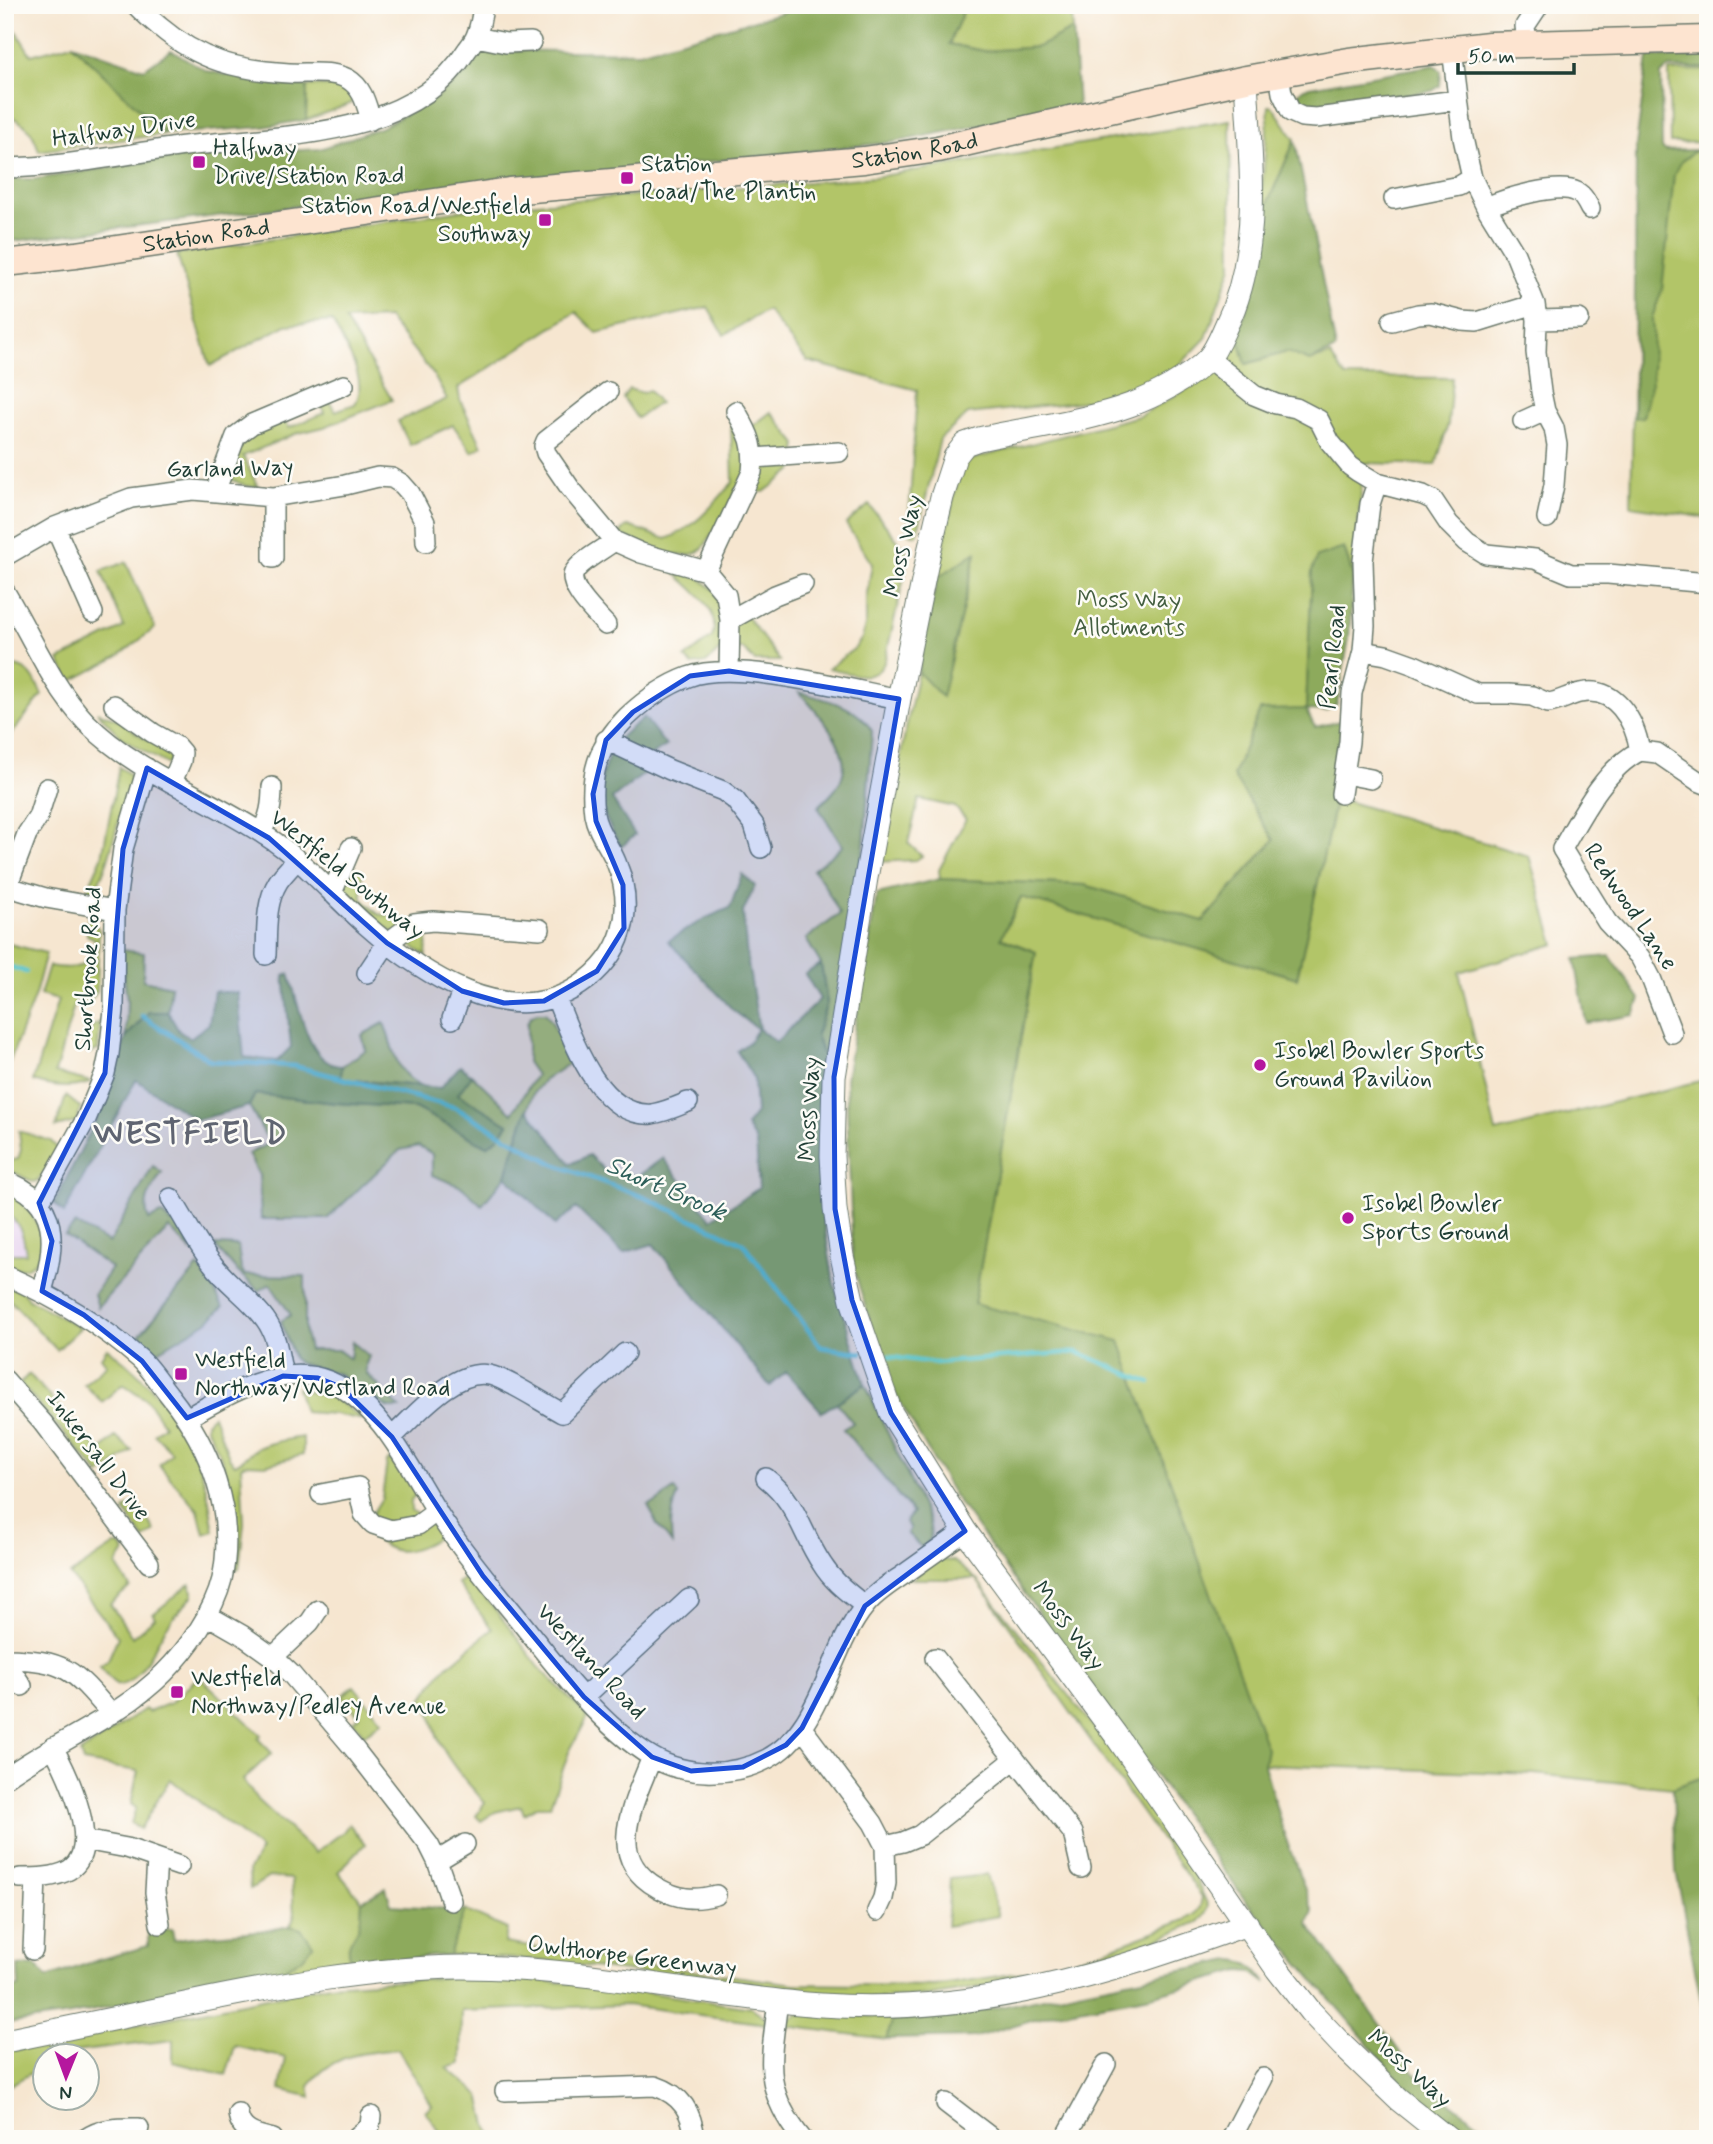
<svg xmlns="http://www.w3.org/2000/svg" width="1713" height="2144" font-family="Mynerve,sans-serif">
<rect width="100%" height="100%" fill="#fdfcf7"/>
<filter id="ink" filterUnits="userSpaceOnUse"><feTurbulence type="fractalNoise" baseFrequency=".0143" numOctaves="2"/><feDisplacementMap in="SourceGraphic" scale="14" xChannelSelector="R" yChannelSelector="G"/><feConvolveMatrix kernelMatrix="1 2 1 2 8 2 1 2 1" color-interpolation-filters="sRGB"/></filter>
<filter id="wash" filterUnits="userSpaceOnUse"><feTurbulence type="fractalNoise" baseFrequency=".00686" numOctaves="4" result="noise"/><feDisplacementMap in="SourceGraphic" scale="28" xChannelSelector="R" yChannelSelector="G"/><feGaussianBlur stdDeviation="1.57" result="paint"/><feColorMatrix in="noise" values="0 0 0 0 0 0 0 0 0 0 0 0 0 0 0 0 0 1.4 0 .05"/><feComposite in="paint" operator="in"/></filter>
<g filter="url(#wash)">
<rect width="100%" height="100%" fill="#f6e6d0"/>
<path fill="#e6d3f0" d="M5,1211L12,1217L24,1235L26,1254H5Z"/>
<path fill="#b2c568" stroke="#68814e" stroke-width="2" d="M966,5H1071L1073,29L1039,47L984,51L949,44Z
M5,13L31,55L72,44L165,134L39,151C32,128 26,124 5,113Z
M1708,70V142L1670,143L1669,71Z
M307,86C323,86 346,83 354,99L350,104L306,120Z
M1269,106H1272L1275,110L1295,140L1259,223Z
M1230,120L1232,266L1206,338L1173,372L1106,399L968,414L940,439L917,535L908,533L917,390L807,361L767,310L724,335L708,307L597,333L576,312L458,388L460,400L482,446L472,452L453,425L410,445L398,421L447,399L433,374L388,318L345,320L392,400L324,427L295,434L243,456L258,487L246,486L230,479V473L239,446L260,429L284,419L289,428L324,413L321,404L329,400L335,411L355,404C370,380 343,344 332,321L286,325L210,366L177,254L474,208L875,177Z
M1708,150V518L1631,506L1635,317L1658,151Z
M1238,336L1247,364L1287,352L1310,361L1330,355L1346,377L1452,378L1448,424L1436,465L1364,463L1353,576L1344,548L1312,571L1306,709L1275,840L1203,922L1085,885L940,879L939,870L966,819L955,807L919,799L908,843L922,856L916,860L878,862L918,672L942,696L976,554L937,578L961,462L1139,416L1199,382Z
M629,389L643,393L649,390L659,403L637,418L623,398Z
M771,412L797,444L793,470L764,492L736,489L724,516L703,548L696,553L689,555L668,554L619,534L628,526L666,539C694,529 714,504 733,482L731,424L741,435Z
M869,505L907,552L905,573L885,660C883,664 882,668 879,670C867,682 843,671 829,668L855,648L862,638L866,621V599L872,564L846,524Z
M126,562L155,628L119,656L70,682L59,660L124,627L101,571Z
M676,574L696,575L748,618L780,661H755L743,649H721L706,663L692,665L685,658L712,637C722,610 694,591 676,574Z
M14,666C31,668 36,682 42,695L5,742V667Z
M799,692C826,700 858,705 872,731L864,847L826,1066L816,1035L827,1003L821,964L806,939L840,914L822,881L813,870L843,846L818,807C827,799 838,789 842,777C852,748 817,712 799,692Z
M97,712L123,721L136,733L172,754L168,765L122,738Z
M119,767L128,773L132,784C114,819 114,861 92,894L85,895L102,857Z
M1336,798L1529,856L1555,944L1459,972L1496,1132L1708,1079V1777L1673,1788L1534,1774L1264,1764L974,1304L1036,952L1001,938L1021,897L1297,978Z
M352,870H362V899L378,914L399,917L428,932L426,956C411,945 349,904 345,890C342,882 348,876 352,870Z
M88,917L94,922L99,930L97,992L90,1001L76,999L55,1073L91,1082C73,1090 51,1087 33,1081L58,1000L40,995L49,966C74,970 92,970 95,939L87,935Z
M5,943L46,953L35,995L5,1074Z
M121,950L144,953L143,980L171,986L168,1012H149L126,1037L127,1000Z
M537,1013H545L552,1022L570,1063L543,1081L533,1094L516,1142L506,1176L482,1205L462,1187L432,1175V1154L419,1146L400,1150L327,1219H261L259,1175L248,1154L270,1143L249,1106L255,1094L336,1103L415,1108L487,1146L508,1124L457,1094L472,1075L512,1113L536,1075L527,1062V1024L530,1017Z
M100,1022L98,1050L90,1053L86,1051L84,1045L92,1027Z
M384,1023C394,1048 394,1074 422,1086L340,1079L342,1066L366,1050L362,1035Z
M66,1096L81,1108L76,1122L56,1127Z
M19,1131L51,1141L61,1152L37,1181L33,1182L5,1168L6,1162L18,1159L21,1150Z
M153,1166L162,1172C152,1189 141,1202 149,1220L161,1214L172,1223L176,1220L184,1232L192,1252L169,1228L98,1307L94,1294L111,1268L65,1235L75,1224L109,1243Z
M8,1192C19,1200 28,1208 35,1220C50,1248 40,1275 5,1267V1254H26C24,1235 20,1223 5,1211V1197Z
M214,1245L238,1246L241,1269L245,1275L305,1276V1333L309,1350H338L350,1359L352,1342L369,1356L366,1364V1373L400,1408H388L339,1374L298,1363L294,1359L281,1321L291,1315L270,1284L259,1291L236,1270Z
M198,1267L208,1278L223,1307L207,1322L155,1353L137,1338Z
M5,1285L22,1291L29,1299L80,1328L57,1350L5,1295Z
M107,1348C153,1381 193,1432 206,1488C210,1502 211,1516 214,1531L204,1534L198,1510L159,1465L172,1452L154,1434L164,1425L147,1400L123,1384L102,1402L84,1384L107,1365L101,1357Z
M29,1374L100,1451L116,1436L132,1451L100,1475L20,1383Z
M865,1384L928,1519C932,1531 932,1540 922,1548L907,1533L910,1528L905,1522L913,1513L843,1429L853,1423L837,1403Z
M297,1388L335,1399L364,1420L334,1414L304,1412Z
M213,1415L230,1459L235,1464C244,1460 250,1452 258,1448C272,1441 289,1439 303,1437V1455L265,1465L246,1464L241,1466L244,1523L239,1568L232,1569C234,1514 236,1476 206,1428V1422Z
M390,1459L417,1493L411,1500V1510L437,1529L439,1537C407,1556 389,1558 364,1527L382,1498L387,1462Z
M674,1489L678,1495C671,1512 670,1526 672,1544L657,1524L648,1505L655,1503Z
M136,1502L155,1531L144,1539L124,1510Z
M115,1545H120L125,1552L116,1565L130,1587L110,1604L132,1637L155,1618L153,1614L190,1584L193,1595C185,1604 176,1614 168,1625C156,1640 142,1682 120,1685C112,1685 105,1672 100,1666L108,1660L118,1637L70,1575Z
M944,1560L954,1561L976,1579L1103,1739L1151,1806L1194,1874L1208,1906L1206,1913L1198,1922L1142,1946L1070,1971L930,1996L859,1999L534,1960L449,1955L465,1910L507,1929L505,1943L610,1960L795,1984L934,1986L1051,1968L1127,1942L1185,1920L1195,1914L1200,1907L1202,1897L976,1579H912L934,1561Z
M467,1577L498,1613L539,1667L588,1717L569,1752L550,1806H538L524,1814L521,1806L495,1812L481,1821L476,1816L485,1803C470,1785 452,1767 441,1745C433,1729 433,1712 422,1699L442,1671L492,1629L457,1583Z
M199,1676L261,1735L258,1739L272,1753L243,1780L256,1798L315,1853L343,1832L349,1824L365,1844L338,1872L362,1901C361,1910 362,1923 358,1930C348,1946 347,1943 351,1963L273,1976L303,1958L301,1929L290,1926L294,1917L292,1879L269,1877L250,1889L249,1870L261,1850L170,1779L140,1829L131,1823L136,1808L131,1804L138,1771L83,1762L80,1753L145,1709L148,1712L171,1703Z
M354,1686L382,1721L364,1735L353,1721L359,1716L342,1696Z
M11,1790L12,1817L7,1818L8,1831H5V1793Z
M987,1874L998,1916L947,1926L950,1879L979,1876Z
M485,1975L624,1989L752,2008L765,2017L767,2024L626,2005L462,2011L461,2064L447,2068L480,2095L487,2125L496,2139H461L455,2136L445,2139L425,2111L432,2105L398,2049C361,2054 335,2052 309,2085L311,2097L280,2089L286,2058L235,2046L226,2075L173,2062V2040L74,2052L64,2056H46L45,2065L5,2088V2052L329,1985Z
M799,2014L894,2017L886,2039L786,2026L790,2019Z"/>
<path fill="#8daa5c" stroke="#567448" stroke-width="2" d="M809,5H966L949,44L984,51L1038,47L1073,29L1078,106L894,142L330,202L5,242V179H36L176,157L320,149L382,127L434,99L465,74L484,50L639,52Z
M72,44L144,69L171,50L207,71L280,85L307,86L306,120L263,127L165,134Z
M1708,56V68H1668L1661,74L1662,148L1666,151L1696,150L1682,161L1674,175L1662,290L1652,318L1653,332L1652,380L1643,417L1634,418L1636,145L1648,57Z
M1434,65L1441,71L1440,86L1432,91L1304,106C1298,103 1297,99 1299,92L1304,88Z
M1295,140L1336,349L1310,361L1287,352L1246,364L1238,336L1255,279L1259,223Z
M1344,548L1353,576L1349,638L1337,704L1325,711L1306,710L1315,727L1342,721L1336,798L1297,978L1021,897L1001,938L1036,952L974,1304L1120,1341L1267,1749L1264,1765L1283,1831L1313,1911L1308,1924L1419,2079L1499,2139H1472L1403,2084L1245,1900L953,1494L889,1383L853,1266L846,1079L877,894L940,879L1085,885L1203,921L1274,840L1233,776L1260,710L1306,709L1312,571L1317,557Z
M976,552L942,697L918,672L937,578Z
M644,717L666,746L637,764L649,770L612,799L635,835L621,847C614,834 605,821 602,807C596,785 606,756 619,739C626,731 636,724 644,717Z
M742,874L755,886L743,912L747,958L759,1029L776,1042L820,999L805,974L821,964L827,1003L816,1035L826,1066L821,1153L824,1223L834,1284L865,1384L822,1412L786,1372L770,1386L653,1244L623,1253L576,1208L555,1225L506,1176L527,1109L571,1164L589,1155L607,1173L638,1176L663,1158L711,1219L759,1188L756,1142L746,1126L756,1113L754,1079L737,1051L749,1042L758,1029L734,1011L668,941L704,919L730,908Z
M1610,956L1640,999L1634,1015L1586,1023L1575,959Z
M289,974C299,1002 306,1066 342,1066L341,1079L440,1088L460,1066L472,1075L458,1094L508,1124L498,1138L487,1146L415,1108L336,1103L255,1094L249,1106L197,1120L136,1080L64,1213L54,1203L106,1100L126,1037L149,1012H168L179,1031L190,1038L209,1024L214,991L238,993L244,1057L277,1061L291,1047L284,975Z
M1708,1775V2028L1704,2016L1676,1871L1673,1788Z
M386,1888L391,1905L465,1910L449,1955L351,1963C347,1943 348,1946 357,1930C362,1922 361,1910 362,1901Z
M290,1926L301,1929L313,1945L303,1958L273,1976L184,1992L71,2015L5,2024V1991L19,1987L18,1966L35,1965L47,1978L98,1960L148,1946V1929H172L174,1940C212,1932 252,1935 290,1926Z
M1231,1960C1248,1959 1257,1971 1266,1983L1251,1972L1240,1971L1151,1996L1051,2014L976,2037L886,2039L894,2017L985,2010Z"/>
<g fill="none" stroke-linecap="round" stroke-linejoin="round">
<path stroke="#57c4ce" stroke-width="4.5" d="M5,965L26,972
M142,1016L211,1061L294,1066L454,1107L554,1164L646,1198L743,1243L821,1347L862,1353
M878,1355L934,1363L1077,1352L1150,1383"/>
</g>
</g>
<g filter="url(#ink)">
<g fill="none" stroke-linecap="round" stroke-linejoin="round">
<g stroke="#6a786b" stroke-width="22">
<path id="minor" d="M136,5C143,13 152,20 160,27C200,61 238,70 289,73C308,74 331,70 348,79C363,88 366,104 371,120
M476,37L506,43L531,42
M1527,44L1525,26L1539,5
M1452,49L1463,138L1472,178L1486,207L1515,254L1535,304L1537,320L1536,352L1541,392L1545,411L1554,428L1557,445L1554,485L1547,518
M1279,74L1282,93L1291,112L1302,117L1316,118L1457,100
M5,168C65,167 126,154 185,146C278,135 412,140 467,50C470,46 474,41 476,36C480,27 482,15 483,5
M1394,199L1459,186L1472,178
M1486,207C1505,199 1557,182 1577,192C1583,195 1587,203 1590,209
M1537,320L1579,319
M1392,321L1418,314L1431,313L1462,321L1477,322L1535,304
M1208,358L1254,395L1276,404L1296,408L1319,420L1330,442L1350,466L1357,471L1377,483L1423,495L1433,500L1449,524L1467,542L1486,554L1535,559L1571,574H1608L1708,583
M608,392L546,441L544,446L546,453L570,488L614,541L641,553L706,571L726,595L730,620L729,671
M1523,421L1545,411
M754,458L839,452
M215,492L236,436L252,424L344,385
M273,497V558
M55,527L93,613
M5,556L55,527L131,498L193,490L273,497L345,485L378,477L392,478L402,484L410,493L425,522L426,542
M706,571L752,472C755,444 749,434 736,411
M5,592C31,635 51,685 86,722C136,773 208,797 266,836C304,860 333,896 366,925C420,973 509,1033 580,985C623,956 636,910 616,862C609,845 597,832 594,814C589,773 598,746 627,717C645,700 664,686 688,677C735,659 847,689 899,699
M730,620L775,595L803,584
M606,625C596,614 565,585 575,571C581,561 604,549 614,541
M1363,651L1386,655L1414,665L1478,694H1509L1532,696L1548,703C1559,702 1569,695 1580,693C1615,685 1635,721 1640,751
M114,705L153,733L176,746L182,753L181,761L172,782
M606,740L670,770L723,791L735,800L754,825L761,848
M1640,751C1605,768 1581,816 1562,849L1607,922L1640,957L1651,978L1672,1033
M1640,751L1657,753L1698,781L1708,785
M1345,774L1371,779
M1341,794L1349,742L1352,693L1363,651L1365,626L1363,561L1370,504L1377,483
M261,832C270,818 272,804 272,787
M5,886L46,898L115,910
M7,887L27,834L38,817L47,788
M332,893L351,848
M266,955C267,931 265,903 278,882C283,874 291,867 297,859
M367,973L387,943L414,923L433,921L540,929
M556,998C572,1037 598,1118 652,1114C665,1112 676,1107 688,1102
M452,1019L462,991
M5,1181C61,1199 56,1246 42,1291
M171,1198C185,1219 196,1243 212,1263C227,1284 250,1298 265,1319C277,1335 279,1356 283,1376
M39,1203L86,1119L105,1073L109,1054L114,1010L115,910L123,849L147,768
M5,1275C55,1297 99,1323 140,1359C151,1369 160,1384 170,1396C210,1446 236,1513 222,1579C214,1612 188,1649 164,1673C119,1718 56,1741 5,1778
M5,1380L43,1423L149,1563
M187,1418C227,1394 283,1362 329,1381C384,1404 415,1481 447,1527C469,1560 495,1590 520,1621C556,1667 602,1727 652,1757C686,1777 732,1777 767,1759C822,1730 828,1651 865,1606C875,1593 890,1584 903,1575C923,1561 944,1546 965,1531
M392,1437C415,1416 455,1368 489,1375C508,1379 543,1403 562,1413L625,1353
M766,1478C798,1503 801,1533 822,1564C833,1582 849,1593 865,1606
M321,1494L358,1487L364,1514L373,1524L391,1530L418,1525L437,1511
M207,1615L242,1635L273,1657L291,1674L356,1751L429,1845L437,1861L451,1901
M273,1657L310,1622L318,1610
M935,1658L1073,1833L1081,1868
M5,1659C66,1660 73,1669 111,1714
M5,1661L22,1686
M584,1697L689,1599
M802,1728L873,1823L885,1846L886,1883L883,1898L877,1911
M652,1757C635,1801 602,1857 658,1888C678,1899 694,1901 716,1895
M84,1840L127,1848L179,1866
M885,1846L903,1842L920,1835L1015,1759
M157,1859L155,1892L160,1924
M437,1861L465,1844
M20,1878C35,1878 55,1878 69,1870C104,1848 67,1773 53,1747
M33,1950L36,1878
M778,2001C771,2060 761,2088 802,2139
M505,2091L655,2086C682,2095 692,2112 695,2139
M946,2103L993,2139
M238,2113C240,2132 256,2135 273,2139
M85,2139C102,2127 119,2128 139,2128
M354,2139L370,2126L371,2116
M1065,2139L1106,2064
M1231,2139L1263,2078"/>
</g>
<g stroke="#6a786b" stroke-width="25">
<path id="tertiary" d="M1246,79C1250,161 1263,250 1226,326C1221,337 1216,350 1208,359C1191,377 1153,397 1130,405C1084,422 1028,428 979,439L965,444L955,457L942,497L929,552L899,699L866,878L834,1077L832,1156L835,1209L842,1256L852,1300L891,1413L965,1531L1115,1734L1277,1969L1310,2011L1343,2046L1398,2099L1448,2139
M5,2041C65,2029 125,2016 185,2004C277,1985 368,1968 462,1967C583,1967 701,1996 821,2005C974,2016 1106,1975 1247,1924"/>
</g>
<g stroke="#6a786b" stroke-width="29">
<g id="secondary">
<path id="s1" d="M5,263L76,255L509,191L864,160L938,149L1246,79L1349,61L1489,45L1708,39"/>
</g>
</g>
<use href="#minor" stroke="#fff" stroke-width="19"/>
<use href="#tertiary" stroke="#fff" stroke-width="23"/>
<use href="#secondary" stroke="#fde4d0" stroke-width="26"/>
</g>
</g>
<path fill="#1d4ed8" fill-opacity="0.2" stroke="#1d4ed8" stroke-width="5" stroke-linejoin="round" d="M729,671L899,699L834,1077L835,1209L852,1300L891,1413L965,1531L865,1606L802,1728L786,1745L743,1767L691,1771L652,1757L584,1697L483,1576L392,1437L341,1387L318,1378L283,1376L187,1418L142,1361L84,1315L42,1291L52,1241L39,1203L105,1073L123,849L147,768L269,838L387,943L462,991L504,1003L544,1001L597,971L624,928L623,885L596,821L593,794L606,740L633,712L690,676Z"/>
<g fill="#b5179e" stroke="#fdfcf7" stroke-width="2.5">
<rect x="192" y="155" width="14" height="14" rx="3.5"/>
<rect x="620" y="171" width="14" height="14" rx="3.5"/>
<rect x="538" y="213" width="14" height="14" rx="3.5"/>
<circle cx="1260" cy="1065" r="7"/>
<circle cx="1348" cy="1218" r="7"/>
<rect x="174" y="1367" width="14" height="14" rx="3.5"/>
<rect x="170" y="1685" width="14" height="14" rx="3.5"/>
</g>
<g text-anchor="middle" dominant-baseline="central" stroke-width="5" stroke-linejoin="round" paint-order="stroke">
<g font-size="24" fill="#1f3d34" stroke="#fdfcf7">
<text transform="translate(124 130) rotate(-8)">Halfway Drive</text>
<text stroke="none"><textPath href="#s1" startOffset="917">Station Road</textPath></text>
<text stroke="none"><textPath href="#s1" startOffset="203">Station Road</textPath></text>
<text transform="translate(230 469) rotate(-1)">Garland Way</text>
<text transform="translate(904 546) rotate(-77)">Moss Way</text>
<text transform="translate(1333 657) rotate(-84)">Pearl Road</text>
<text transform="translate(347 875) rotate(39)">Westfield Southway</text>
<text transform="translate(1630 907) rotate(56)">Redwood Lane</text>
<text transform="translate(89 969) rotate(-86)">Shortbrook Road</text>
<text transform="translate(810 1109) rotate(-87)">Moss Way</text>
<text transform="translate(98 1456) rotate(53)">Inkersall Drive</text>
<text transform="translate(1068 1626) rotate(53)">Moss Way</text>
<text transform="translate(591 1662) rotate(47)">Westland Road</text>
<text transform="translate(632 1957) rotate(7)">Owlthorpe Greenway</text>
<text transform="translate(1409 2069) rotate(42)">Moss Way</text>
</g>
<g font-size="24" fill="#1f3d34" stroke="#fdfcf7" text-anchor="start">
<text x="213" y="148">Halfway<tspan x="213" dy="28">Drive/Station Road</tspan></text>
<text x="641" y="164">Station<tspan x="641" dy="28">Road/The Plantin</tspan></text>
<text x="531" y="206" text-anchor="end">Station Road/Westfield<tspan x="531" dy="28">Southway</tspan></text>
<text x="1274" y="1051">Isobel Bowler Sports<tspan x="1274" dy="28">Ground Pavilion</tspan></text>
<text x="1362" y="1204">Isobel Bowler<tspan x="1362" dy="28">Sports Ground</tspan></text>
<text x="195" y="1360">Westfield<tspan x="195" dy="28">Northway/Westland Road</tspan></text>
<text x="191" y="1678">Westfield<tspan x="191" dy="28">Northway/Pedley Avenue</tspan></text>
</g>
<g font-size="24" fill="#445f41" stroke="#fdfcf7">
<text x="1129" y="600">Moss Way<tspan x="1129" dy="28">Allotments</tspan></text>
</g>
<g font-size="26" font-style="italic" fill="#2d5f5a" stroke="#fdfcf7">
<text transform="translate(666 1189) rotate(23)">Short Brook</text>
</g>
<g font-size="32" font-weight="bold" letter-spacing="2" fill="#5f6471" stroke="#fdfcf7">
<text x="191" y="1134">WESTFIELD</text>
</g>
</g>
<rect width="1713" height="2144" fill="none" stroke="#fdfcf7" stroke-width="28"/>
<g transform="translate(66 2077) rotate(181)"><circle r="33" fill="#fdfcf7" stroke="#a4b0a9" stroke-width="2"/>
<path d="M0-5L12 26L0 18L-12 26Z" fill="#b5179e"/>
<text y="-10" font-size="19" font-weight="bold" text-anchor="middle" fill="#1f3d34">N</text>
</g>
<path d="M1458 63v10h116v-10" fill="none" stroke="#1f3d34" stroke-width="3.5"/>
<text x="1468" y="63" font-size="21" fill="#1f3d34" stroke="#fdfcf7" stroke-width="5" paint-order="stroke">50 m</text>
</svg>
